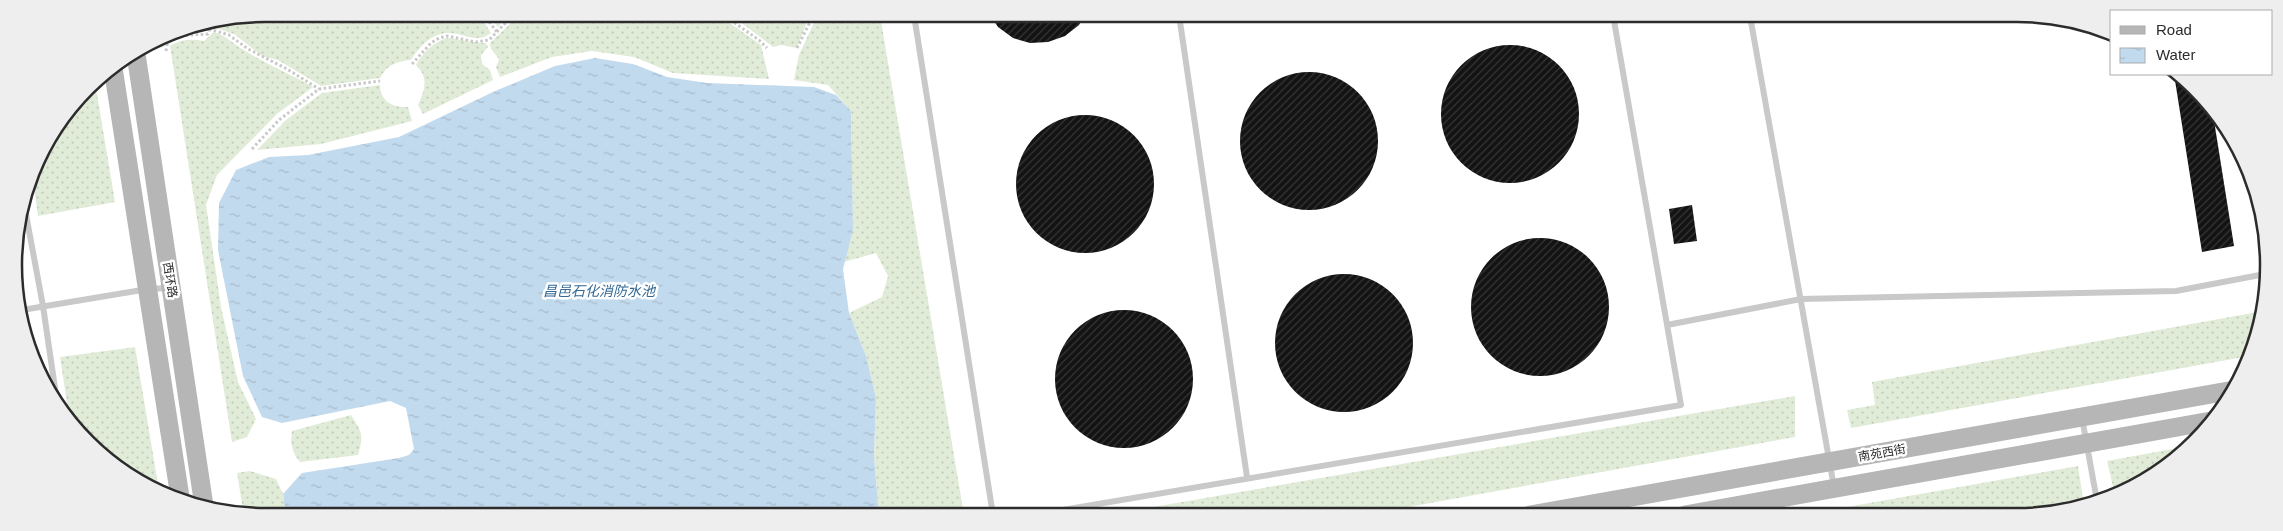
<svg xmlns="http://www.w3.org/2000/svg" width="2283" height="531" font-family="Helvetica,'Noto Sans SC',sans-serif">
<defs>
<pattern id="garden-dots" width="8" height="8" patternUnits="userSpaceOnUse" patternTransform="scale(1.25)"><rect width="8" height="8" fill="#e1ecd8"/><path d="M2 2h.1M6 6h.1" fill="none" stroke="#c1cbba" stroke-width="1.8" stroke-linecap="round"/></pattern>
<pattern id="water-ripples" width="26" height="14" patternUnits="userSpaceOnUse" patternTransform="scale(1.25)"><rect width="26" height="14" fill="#c2daee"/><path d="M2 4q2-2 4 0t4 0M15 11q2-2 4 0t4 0" fill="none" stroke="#a7bbcc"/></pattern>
<pattern id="building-hatch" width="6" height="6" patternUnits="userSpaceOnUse" patternTransform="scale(1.25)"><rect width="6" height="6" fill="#131313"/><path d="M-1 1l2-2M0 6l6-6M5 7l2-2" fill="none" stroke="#363636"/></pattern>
</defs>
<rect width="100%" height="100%" fill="#fff"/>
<path fill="url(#garden-dots)" d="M266,14H479L491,33C468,52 446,7 411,60C397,61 387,65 380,78L321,86L278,60L262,56L234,34L215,28L214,24Z
M487,14H508L498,27Z
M520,14H717L761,45L769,79L673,73L634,57L592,51L552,57L500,77L496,67L499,59L491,49L490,43Z
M730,14H810L797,48L781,45L773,47Z
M818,14L880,15L964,515H879L874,456L876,398L866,356L849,313L882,297L888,276L876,253L844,262L853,230L851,111L828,85L794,80L799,55Z
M207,25C202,39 190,29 179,31C175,32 171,35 167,36L164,47L156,48L155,42L169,33Z
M214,32C226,35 233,44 244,50C266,64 290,74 313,87L277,114L217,175L206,205L221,307L238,382L256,419L247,437L232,442L170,46C182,39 191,39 204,41Z
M447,38C461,39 472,43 486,43L488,47L481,55L482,64L490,70L493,80L423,114L418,105C425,89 429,78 416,65C423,53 433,42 447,38Z
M95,82L115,202L38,216L33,180L40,154Z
M380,85C380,101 393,108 408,107L412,121L321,144L257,150L286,120L322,93Z
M2263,311L2249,356L1851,428L1847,410L1875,405L1872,382Z
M135,347L159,490L139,483L70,423L60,357Z
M1795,396V437L1364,515H1107Z
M351,415C362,432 364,435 358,455L300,462C292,452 290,444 292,431Z
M2194,445L2129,491L2115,495L2107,461Z
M2078,466L2084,505L2033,515H1802Z
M250,471L276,479L283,494L286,515H244L237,473Z"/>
<path fill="url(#water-ripples)" d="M595,58L633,64L667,77L707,83L814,87L836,95L851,111L853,230L843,269L849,313L866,356L876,398L874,456L879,515H286L283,494L302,473L399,458L409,455L414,449L406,408L390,401L282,423L262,417L243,376L218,250L219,203L236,170L269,157L308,155L399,137L493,92L555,66Z"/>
<path fill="url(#building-hatch)" d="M990,15H1085L1079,25L1065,36L1048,42L1030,43L1013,38L998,27Z
M1441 114a69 69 0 1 1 138 0a69 69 0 1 1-138 0Z
M1240 141a69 69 0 1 1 138 0a69 69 0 1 1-138 0Z
M2174,74L2212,108L2234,246L2202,252Z
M1016 184a69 69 0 1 1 138 0a69 69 0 1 1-138 0Z
M1692,205L1697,241L1674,244L1669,209Z
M1471 307a69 69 0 1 1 138 0a69 69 0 1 1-138 0Z
M1275 343a69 69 0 1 1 138 0a69 69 0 1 1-138 0Z
M1055 379a69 69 0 1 1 138 0a69 69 0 1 1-138 0Z"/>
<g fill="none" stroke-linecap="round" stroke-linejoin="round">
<path stroke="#c9c9c9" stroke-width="3" stroke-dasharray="2.5 2.5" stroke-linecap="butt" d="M483,14L497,32
M722,14L759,40L767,48
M209,29L229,35L248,49L287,69L319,89
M797,48L814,14
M166,51L168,40L175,36L208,34L210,25
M412,64L431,43L439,38L447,36L476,42L489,40L514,14
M252,149L279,120L319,89L380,81"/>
<path stroke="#c9c9c9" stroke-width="6" d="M914,15L993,515
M1179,15L1247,477
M1750,16L1834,487
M25,209L43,306L57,402
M22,310L148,289L169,288
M1667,325L1801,299L2176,291L2265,274
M2082,418L2097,501
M1033,515L1681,405L1613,15"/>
<path stroke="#b6b6b6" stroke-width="19" d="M136,54L204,506
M113,68L180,497
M1530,515L2234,390
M1685,515L2211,421"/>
</g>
<g text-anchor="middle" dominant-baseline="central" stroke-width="5" stroke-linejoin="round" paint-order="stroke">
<g font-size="12" fill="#2c2c2c" stroke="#fff">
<text transform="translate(170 280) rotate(81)">西环路</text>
<text transform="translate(1882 453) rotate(-10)">南苑西街</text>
</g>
<g font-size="14" font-style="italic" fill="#346995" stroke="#fff">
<text x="599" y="291">昌邑石化消防水池</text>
</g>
</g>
<path d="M0 0H2283V531H0ZM265 22H2017A243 243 0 0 1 2260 265V265A243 243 0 0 1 2017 508H265A243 243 0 0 1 22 265V265A243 243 0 0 1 265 22Z" fill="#eee" fill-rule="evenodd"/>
<path fill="none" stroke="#2c2c2c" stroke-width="2.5" d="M265 22H2017A243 243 0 0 1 2260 265V265A243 243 0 0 1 2017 508H265A243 243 0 0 1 22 265V265A243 243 0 0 1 265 22Z"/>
<rect x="2110" y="10" width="162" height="65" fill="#ffffff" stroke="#ababab"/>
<rect x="2120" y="26" width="25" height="8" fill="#b6b6b6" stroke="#ababab"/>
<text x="2156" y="35" font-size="15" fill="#2c2c2c">Road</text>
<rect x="2120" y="48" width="25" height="15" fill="url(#water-ripples)" stroke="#ababab"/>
<text x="2156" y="60" font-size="15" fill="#2c2c2c">Water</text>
</svg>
